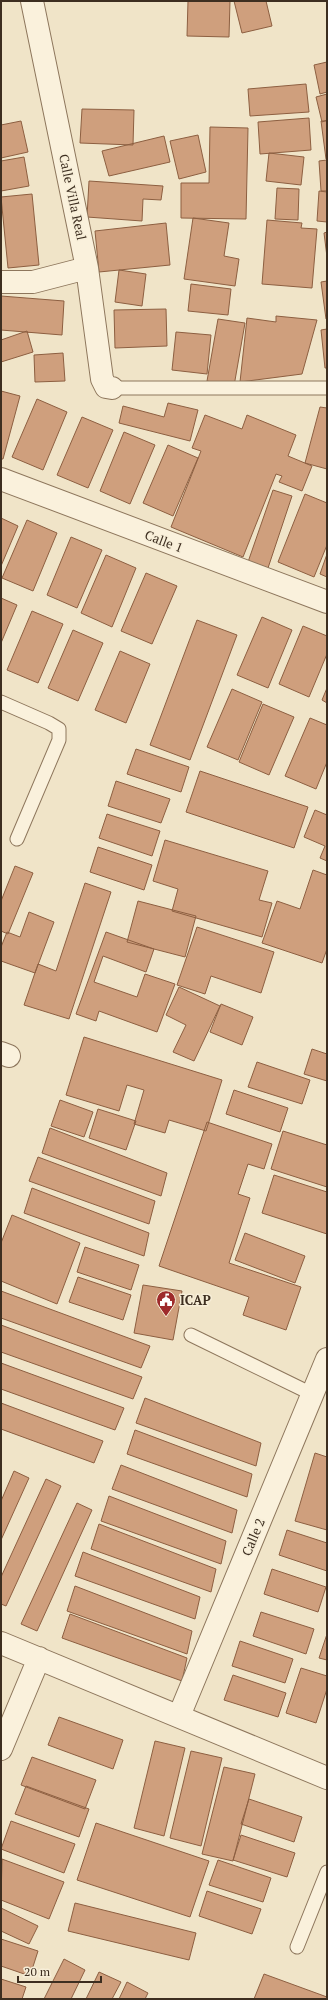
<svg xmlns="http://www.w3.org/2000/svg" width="328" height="2000" font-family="'PT Serif',serif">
<rect width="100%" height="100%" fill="#f0e4c8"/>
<path fill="#cf9f7d" stroke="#8d5f41" d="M188,1H230L229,37L187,36Z
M234,1H266L272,26L242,33Z
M327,62V92L320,94L314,65Z
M306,84L309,112L250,116L248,89Z
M327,94V120L322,122L316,97Z
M82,109L134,110L133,145L80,143Z
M309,118L311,150L260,154L258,122Z
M21,121L28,152L1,158V125Z
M321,121H327V159H326Z
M210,127L248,128L246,219L181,218V183H209Z
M198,135L206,172L179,179L170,141Z
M164,136L170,162L109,176L102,151Z
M269,153L304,157L301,185L266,181Z
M24,157L29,186L1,191V161Z
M327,160V191H321L319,161Z
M89,181L163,186L161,200L143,199L142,221L87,217Z
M277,188L299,189L298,220L275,219Z
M319,191L327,192V222L317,221Z
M32,194L39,265L8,268L1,197Z
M193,218L229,223L224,256L239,259L235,286L184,279Z
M267,220L302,223L301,228L317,229L312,288L262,284Z
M166,223L170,265L99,272L95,231Z
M327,232V257L324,233Z
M119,270L146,274L142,306L115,302Z
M327,281V319H326L321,282Z
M191,284L231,289L228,315L188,311Z
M1,296L64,301L62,335L1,330Z
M166,309L167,346L115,348L114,310Z
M276,316L317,320L302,374L240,382L247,318L276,322Z
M218,319L245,323L234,386L207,381Z
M327,329V368H325L321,330Z
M27,331L33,352L1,362V340Z
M176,332L211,335L207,374L172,370Z
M63,353L65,381L35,382L34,355Z
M1,391L20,396L3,459H1Z
M37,399L67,412L43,470L12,457Z
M168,403L198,410L190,441L119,423L123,406L164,417Z
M320,407L327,408V469L305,463Z
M205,415L242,429L247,415L296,435L288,456L312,466L302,491L279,482L282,476L276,474L243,557L171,527L201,451L192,448Z
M82,417L113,430L88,488L57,475Z
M124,432L155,445L130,504L100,491Z
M168,445L198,458L173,516L143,503Z
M273,490L292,496L268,568L248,562Z
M305,494L327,503V545L314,577L278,562Z
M1,518L18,526L1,566Z
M27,520L57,533L33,591L2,578Z
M71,537L102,550L77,608L47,595Z
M327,554V577L320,574Z
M106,555L136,568L112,627L81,613Z
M146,573L177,586L152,644L121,631Z
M1,598L17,605L1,643Z
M32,611L63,624L38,683L7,670Z
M262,617L292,630L268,688L237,675Z
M197,620L237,635L190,760L150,745Z
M303,626L327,636V654L309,697L279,684Z
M73,630L103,643L78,701L48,688Z
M120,651L150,664L126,723L95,710Z
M327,688V703L322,700Z
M232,689L262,702L238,760L207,747Z
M263,704L294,717L269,775L239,762Z
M310,718L327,725V762L316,789L285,776Z
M136,749L189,767L181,792L127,774Z
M200,771L308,807L294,848L186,812Z
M116,781L170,799L161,823L108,806Z
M315,810L327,815V861L320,858L325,846L304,837Z
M107,814L160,831L152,856L99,838Z
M165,840L268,871L259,900L272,903L262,937L172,911L178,889L153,881Z
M98,847L152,865L144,890L90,872Z
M15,866L33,873L8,934L1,931V901Z
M313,870L327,875V949L322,963L262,943L277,901L300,909Z
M85,883L111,892L69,1019L24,1005L38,964L56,971Z
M138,901L196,916L185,957L127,942Z
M29,912L54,922L35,973L1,961V947L7,932L20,937Z
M197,927L274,952L261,993L211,976L205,994L177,985Z
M106,932L154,949L146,972L103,956L94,982L137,997L145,974L175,984L157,1032L99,1011L96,1021L76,1014Z
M179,987L220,1006L194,1061L173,1052L186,1025L166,1015Z
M221,1004L253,1017L242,1045L210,1032Z
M84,1037L222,1080L206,1131L169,1120L165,1133L134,1124L144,1090L127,1085L119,1111L66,1095Z
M312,1049L327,1054V1081L304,1074Z
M257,1062L310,1080L302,1104L248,1087Z
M234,1090L288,1108L280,1132L226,1114Z
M60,1100L93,1112L84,1137L51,1126Z
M98,1109L136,1121L126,1150L89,1138Z
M207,1122L272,1144L264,1169L248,1164L238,1194L250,1198L229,1263L301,1287L286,1330L243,1315L249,1297L159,1266Z
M50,1128L167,1173L161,1196L42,1153Z
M283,1131L327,1145V1187L271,1169Z
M38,1157L155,1201L149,1224L29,1181Z
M274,1175L327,1192V1234L262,1213Z
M32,1188L149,1233L144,1256L24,1213Z
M12,1215L80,1243L57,1304L1,1281V1243Z
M245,1233L305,1256L295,1283L235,1260Z
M85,1247L139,1265L131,1290L77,1272Z
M78,1277L131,1295L123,1320L69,1302Z
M143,1285L182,1291L173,1340L134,1333Z
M1,1291L150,1346L141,1368L1,1318Z
M1,1325L142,1377L133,1399L1,1352Z
M1,1363L124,1408L115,1430L1,1389Z
M145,1398L261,1443L256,1466L136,1423Z
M1,1403L103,1441L94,1463L1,1429Z
M135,1430L252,1474L247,1497L127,1454Z
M315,1453L327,1457V1530L295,1521Z
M121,1465L237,1510L232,1533L112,1489Z
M14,1471L29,1478L1,1540V1501Z
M46,1479L61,1486L6,1606L1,1604V1577Z
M109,1496L226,1541L221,1564L101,1521Z
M77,1503L92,1510L37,1631L21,1624Z
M99,1524L216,1569L211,1592L91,1549Z
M287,1530L327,1543V1571L279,1555Z
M83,1552L200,1597L195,1619L75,1576Z
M272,1569L326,1587L318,1612L264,1594Z
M75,1586L192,1631L187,1654L67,1611Z
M261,1612L314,1629L306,1654L253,1636Z
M70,1614L187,1658L182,1681L62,1638Z
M327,1634V1660L319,1658Z
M240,1641L293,1659L285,1683L232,1666Z
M301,1668L327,1676V1689L316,1723L286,1713Z
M233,1675L286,1693L278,1717L224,1700Z
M59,1717L123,1740L113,1769L48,1745Z
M155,1741L185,1748L164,1836L134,1828Z
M191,1751L222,1758L201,1846L170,1838Z
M32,1757L96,1780L85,1809L21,1785Z
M224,1767L255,1774L233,1861L202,1854Z
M26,1786L89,1809L79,1837L15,1814Z
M249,1799L302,1817L294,1842L241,1824Z
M11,1821L75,1844L64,1873L1,1849Z
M96,1823L209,1861L190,1917L77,1880Z
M241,1835L295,1853L287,1877L233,1860Z
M2,1859L64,1882L49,1919L1,1900Z
M218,1860L271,1878L263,1902L209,1885Z
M207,1891L261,1909L252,1934L199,1916Z
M75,1903L196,1933L189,1960L68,1931Z
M1,1908L38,1926L29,1944L1,1931Z
M1,1939L38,1951L30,1976L1,1966Z
M64,1959L85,1970L71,1999H44Z
M99,1972L121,1982L112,1999H86Z
M264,1974L327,1997V1999H254Z
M1,1979L26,1987L22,1999H1Z
M127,1982L148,1993L145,1999H119Z"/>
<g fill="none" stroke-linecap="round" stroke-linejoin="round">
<g stroke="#8d765c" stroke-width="15">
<path id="service" d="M112,388H327
M1,702L49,723L59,729V740L17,839
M191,1335L312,1394
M297,1947L327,1872"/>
</g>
<g stroke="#8d765c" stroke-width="24">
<path id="minor" d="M32,1L87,268L102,379L106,387L112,388
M1,282H33L87,268
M1,479L327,602
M1,1053L9,1056
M1,1643L327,1778
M179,1716L327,1359
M1,1749L39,1658"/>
</g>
<use href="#service" stroke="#faf1dc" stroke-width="13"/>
<use href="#minor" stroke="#faf1dc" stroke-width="22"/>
</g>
<defs>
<g id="civic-pin" transform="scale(1)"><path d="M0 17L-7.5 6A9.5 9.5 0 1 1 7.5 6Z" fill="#9e2a2b" stroke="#f7eed8"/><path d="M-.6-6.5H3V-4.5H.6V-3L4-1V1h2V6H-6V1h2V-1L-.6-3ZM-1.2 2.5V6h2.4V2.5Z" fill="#fff"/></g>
</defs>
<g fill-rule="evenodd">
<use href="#civic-pin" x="166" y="1300"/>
</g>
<g text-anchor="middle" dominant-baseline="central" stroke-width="3" stroke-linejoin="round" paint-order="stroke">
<g font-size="13" fill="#3d2e20" stroke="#f7eed8">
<text transform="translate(73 197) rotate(78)">Calle Villa Real</text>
<text transform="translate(164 541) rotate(21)">Calle 1</text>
<text transform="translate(253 1537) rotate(-67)">Calle 2</text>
</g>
<g font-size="13" font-weight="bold" fill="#3d2e20" stroke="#f7eed8" text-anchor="start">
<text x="180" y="1300">ICAP</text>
</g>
</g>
<rect width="328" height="2000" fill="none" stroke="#3d2e20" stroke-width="4"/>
<path d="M18 1976v6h83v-6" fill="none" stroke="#3d2e20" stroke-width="2"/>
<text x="24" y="1976" font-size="12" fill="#3d2e20" stroke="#f7eed8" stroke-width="3" paint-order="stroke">20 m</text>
</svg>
